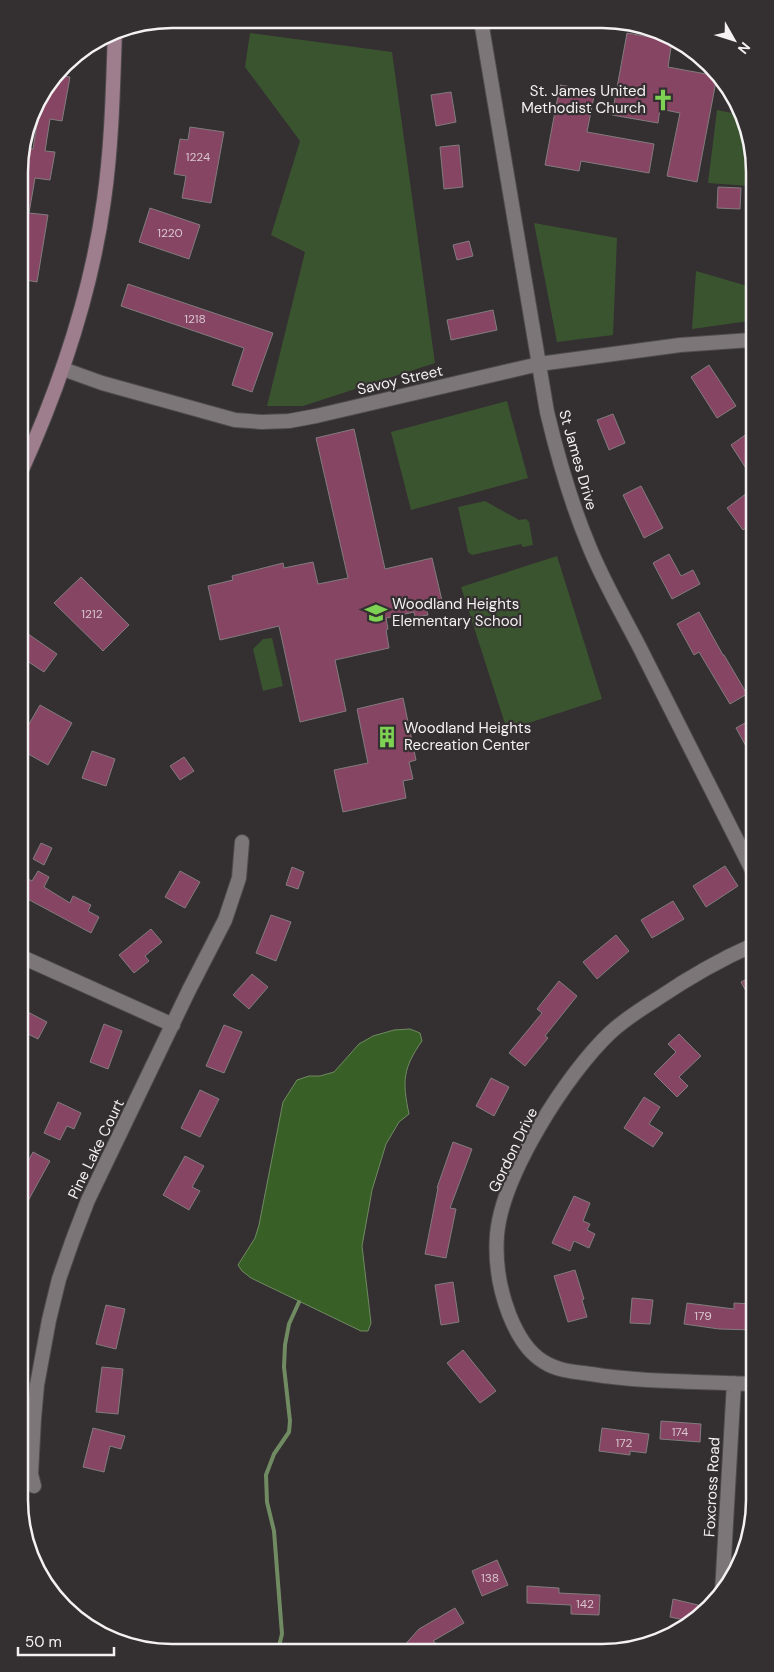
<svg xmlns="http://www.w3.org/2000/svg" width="774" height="1672" font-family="'DM Sans',sans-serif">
<rect width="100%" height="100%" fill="#342f31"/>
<path fill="#3b5430" d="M250,33L392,52L435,363L303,406H267L305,252L271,235L300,141L245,67Z
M717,110L742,115L750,132V186L708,183Z
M534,223L617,238L613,335L557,342Z
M696,271L751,287L749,321L692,329Z
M507,401L528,478L411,510L391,432Z
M485,501L519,520L526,519L529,522L533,545L523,547L521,544L472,555L468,552L458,507Z
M557,556L602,699L507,730L461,587Z
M272,638L283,686L263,691L253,649L263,639Z
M55,1597L109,1628L132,1645L71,1615Z"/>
<path fill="#385f25" stroke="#708b62" d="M410,1029L420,1033L422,1041C403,1068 402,1081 409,1114L399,1122L386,1144L372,1190L362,1246L371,1323L368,1331H361L251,1278L242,1271L238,1265L255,1238L259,1225L283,1102L297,1080L309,1076H320L334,1072L359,1044L373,1036L394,1030Z"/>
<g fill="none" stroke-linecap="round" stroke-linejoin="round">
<path stroke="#708b62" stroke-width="4" d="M278,1650L282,1634L274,1531L267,1502L266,1475L274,1454L289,1432L290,1421L284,1367L285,1345L289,1324L299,1302"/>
</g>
<path fill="#864563" stroke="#827c7e" d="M627,33L672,41L668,67L717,76L697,182L667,176L680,113L660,109L658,123L612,115Z
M57,75L70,77L62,121L50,119L45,151L55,152L50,180L35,178L29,213L48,215L37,282L20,279L19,161L23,147L33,149L38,117L31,116L35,104Z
M560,85L595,91L587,132L654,144L649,173L581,161L579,171L545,165Z
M451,92L456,122L436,126L431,95Z
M190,127L224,132L211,203L182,198L186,176L174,174L180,139L188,140Z
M459,145L463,187L444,189L440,147Z
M718,187L741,188L740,209L717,208Z
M150,208L200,225L189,259L139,242Z
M469,241L473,256L457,260L453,245Z
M128,284L273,333L252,392L232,385L244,348L121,306Z
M493,310L497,330L451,340L447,320Z
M709,365L736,406L717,418L691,377Z
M613,414L625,443L609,450L597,420Z
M354,429L385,569L432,558L443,605L426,608L428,615L415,617L414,612L386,618L388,629L386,630L389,648L335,660L346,711L300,722L279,626L220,640L208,586L233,580L232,576L283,563L284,568L313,562L318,584L348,578L316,438Z
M751,431V476L731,445Z
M641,486L663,528L644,538L623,495Z
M751,490V524L743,530L727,508Z
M669,554L681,576L693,570L700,584L672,599L653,563Z
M81,577L129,625L103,651L54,603Z
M699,612L723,655H724L747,694L730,704L699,652L694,655L677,624Z
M21,629L57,654L44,672L21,657Z
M403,698L416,760L409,762L413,779L403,781L406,798L343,812L334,770L368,763L357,709Z
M40,705L72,723L48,765L21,750V738Z
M752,719V757L736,728Z
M92,751L115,759L106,786L82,778Z
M184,757L194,771L180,780L170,766Z
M41,843L52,848L44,865L33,859Z
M725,866L738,886L706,907L693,886Z
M292,867L304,872L298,889L286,885Z
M38,871L49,877L44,887L70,903L73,896L91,905L88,911L99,917L91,933L22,896V890L28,879L32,881Z
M180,871L200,882L185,908L165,897Z
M673,901L684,919L652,938L641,920Z
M271,915L291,922L276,961L256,953Z
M151,929L162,942L145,956L149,961L134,973L119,955Z
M616,935L629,951L597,979L583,962Z
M252,974L268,987L249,1009L233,995Z
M753,976V1004L741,982Z
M559,981L577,996L545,1036L548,1038L525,1066L509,1053L542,1013L537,1009Z
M22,1009L47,1022L38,1039L22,1031Z
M104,1024L122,1031L108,1069L90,1062Z
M224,1025L242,1032L224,1073L206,1066Z
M679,1034L701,1056L679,1077L688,1086L677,1097L654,1074L676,1052L668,1044Z
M491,1078L509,1087L494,1116L476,1106Z
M200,1090L219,1099L200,1137L181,1128Z
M644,1097L660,1107L649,1124L663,1133L653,1147L624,1128Z
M58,1102L81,1113L74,1129L67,1126L60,1140L44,1133Z
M453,1142L472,1149L450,1208L456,1209L446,1258L425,1254L438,1188H437Z
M33,1152L50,1161L23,1210V1170Z
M185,1156L204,1166L192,1187L200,1191L189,1210L163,1195Z
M574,1196L590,1203L583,1221L590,1224L587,1230L595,1234L589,1248L574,1241L570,1251L552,1243Z
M575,1270L584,1299L582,1300L587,1317L568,1322L554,1276Z
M453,1282L459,1322L441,1325L435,1285Z
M632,1298L653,1300L650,1324L630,1323Z
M687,1303L734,1309V1303L754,1304V1330L719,1329L684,1324Z
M106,1305L125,1309L116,1349L96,1344Z
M463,1350L496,1391L480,1403L447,1363Z
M102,1367L123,1369L118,1414L96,1412Z
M661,1421L701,1424L700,1442L660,1439Z
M93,1428L125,1436L121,1449L110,1446L104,1472L83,1467Z
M602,1428L649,1434L646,1453L630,1451V1455L599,1451Z
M497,1560L508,1585L482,1596L472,1571Z
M527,1586L559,1588V1593L600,1595L599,1615L571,1614V1605L527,1603Z
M673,1599L698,1605L694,1622L670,1617Z
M455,1608L464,1623L433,1641L443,1649H401L419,1629Z"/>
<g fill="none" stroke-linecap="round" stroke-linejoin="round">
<g stroke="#4f4b4d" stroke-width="16">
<path id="minor" d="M481,21L547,412C558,458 571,503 589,546C605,586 628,623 647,662C682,732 717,802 753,872
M63,369L102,383L235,420L262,422L289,421L316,416L539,364L680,345L751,340
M753,945C719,960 688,978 657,999C641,1009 625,1019 611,1032C567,1073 502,1175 497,1235C495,1262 499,1288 509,1314C516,1332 527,1352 544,1362C558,1371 575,1372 591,1374C646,1383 700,1381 754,1384
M22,957L173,1025
M34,1486L31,1474L34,1418L37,1385L49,1320L59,1279L73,1239L88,1200L189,990L225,920L239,878L242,842
M722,1593L734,1383"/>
</g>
<g stroke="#4f4b4d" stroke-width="16">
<path id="secondary" d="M20,474C60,386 91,296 104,200C112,144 113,86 115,30"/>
</g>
<use href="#minor" stroke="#7c7678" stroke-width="14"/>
<use href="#secondary" stroke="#9e7e8c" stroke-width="14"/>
</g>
<defs>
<g id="church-bare" transform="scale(1.725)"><path d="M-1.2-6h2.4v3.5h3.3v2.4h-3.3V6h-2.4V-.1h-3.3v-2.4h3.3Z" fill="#7dd153" stroke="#342f31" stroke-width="2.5" paint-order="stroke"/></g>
<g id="school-bare" transform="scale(1.725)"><path d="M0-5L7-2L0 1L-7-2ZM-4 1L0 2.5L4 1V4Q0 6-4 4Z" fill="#7dd153" stroke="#342f31" stroke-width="2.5" paint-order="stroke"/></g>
<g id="building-bare" transform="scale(1.725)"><path d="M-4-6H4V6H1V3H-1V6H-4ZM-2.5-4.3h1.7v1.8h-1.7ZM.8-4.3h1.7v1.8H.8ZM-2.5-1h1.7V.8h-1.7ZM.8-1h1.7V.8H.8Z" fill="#7dd153" stroke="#342f31" stroke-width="2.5" paint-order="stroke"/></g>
</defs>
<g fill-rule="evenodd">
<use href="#church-bare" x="663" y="100"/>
<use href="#school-bare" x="376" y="613"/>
<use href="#building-bare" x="387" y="737"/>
</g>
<g text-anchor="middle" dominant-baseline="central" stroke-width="4.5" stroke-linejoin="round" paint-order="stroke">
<g font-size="12" fill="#d8c6ce">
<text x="198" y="157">1224</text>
<text x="170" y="233">1220</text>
<text x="195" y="319">1218</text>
<text x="92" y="614">1212</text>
<text x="703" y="1316">179</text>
<text x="680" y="1432">174</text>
<text x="624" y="1443">172</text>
<text x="490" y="1578">138</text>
<text x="585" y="1604">142</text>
</g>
<g font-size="15" fill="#f4f1f2" stroke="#342f31" text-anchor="start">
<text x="646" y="91" text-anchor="end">St. James United<tspan x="646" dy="17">Methodist Church</tspan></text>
<text x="392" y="604">Woodland Heights<tspan x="392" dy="17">Elementary School</tspan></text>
<text x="404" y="728">Woodland Heights<tspan x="404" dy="17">Recreation Center</tspan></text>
</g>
<g font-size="15" fill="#f4f1f2" stroke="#342f31">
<text transform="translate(400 380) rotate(-13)">Savoy Street</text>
<text transform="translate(578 460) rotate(74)">St James Drive</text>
<text transform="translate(96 1149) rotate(-64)">Pine Lake Court</text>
<text transform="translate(513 1150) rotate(-64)">Gordon Drive</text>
<text transform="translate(712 1487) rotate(-87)">Foxcross Road</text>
</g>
</g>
<path d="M0 0H774V1672H0ZM172 28H602A144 144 0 0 1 746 172V1500A144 144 0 0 1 602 1644H172A144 144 0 0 1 28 1500V172A144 144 0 0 1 172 28Z" fill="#342f31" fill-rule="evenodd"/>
<path fill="none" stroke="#f4f1f2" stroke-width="2.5" d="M172 28H602A144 144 0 0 1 746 172V1500A144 144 0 0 1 602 1644H172A144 144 0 0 1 28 1500V172A144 144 0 0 1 172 28Z"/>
<g transform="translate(734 40) rotate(129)" stroke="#342f31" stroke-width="4" paint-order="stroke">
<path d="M0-4L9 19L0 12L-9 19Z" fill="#f4f1f2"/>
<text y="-8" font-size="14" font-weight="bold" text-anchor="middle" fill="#f4f1f2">N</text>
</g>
<path d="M18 1647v8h96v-8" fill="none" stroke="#f4f1f2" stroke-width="2.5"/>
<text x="25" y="1647" font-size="15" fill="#f4f1f2" stroke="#342f31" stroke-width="4" paint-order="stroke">50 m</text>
</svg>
